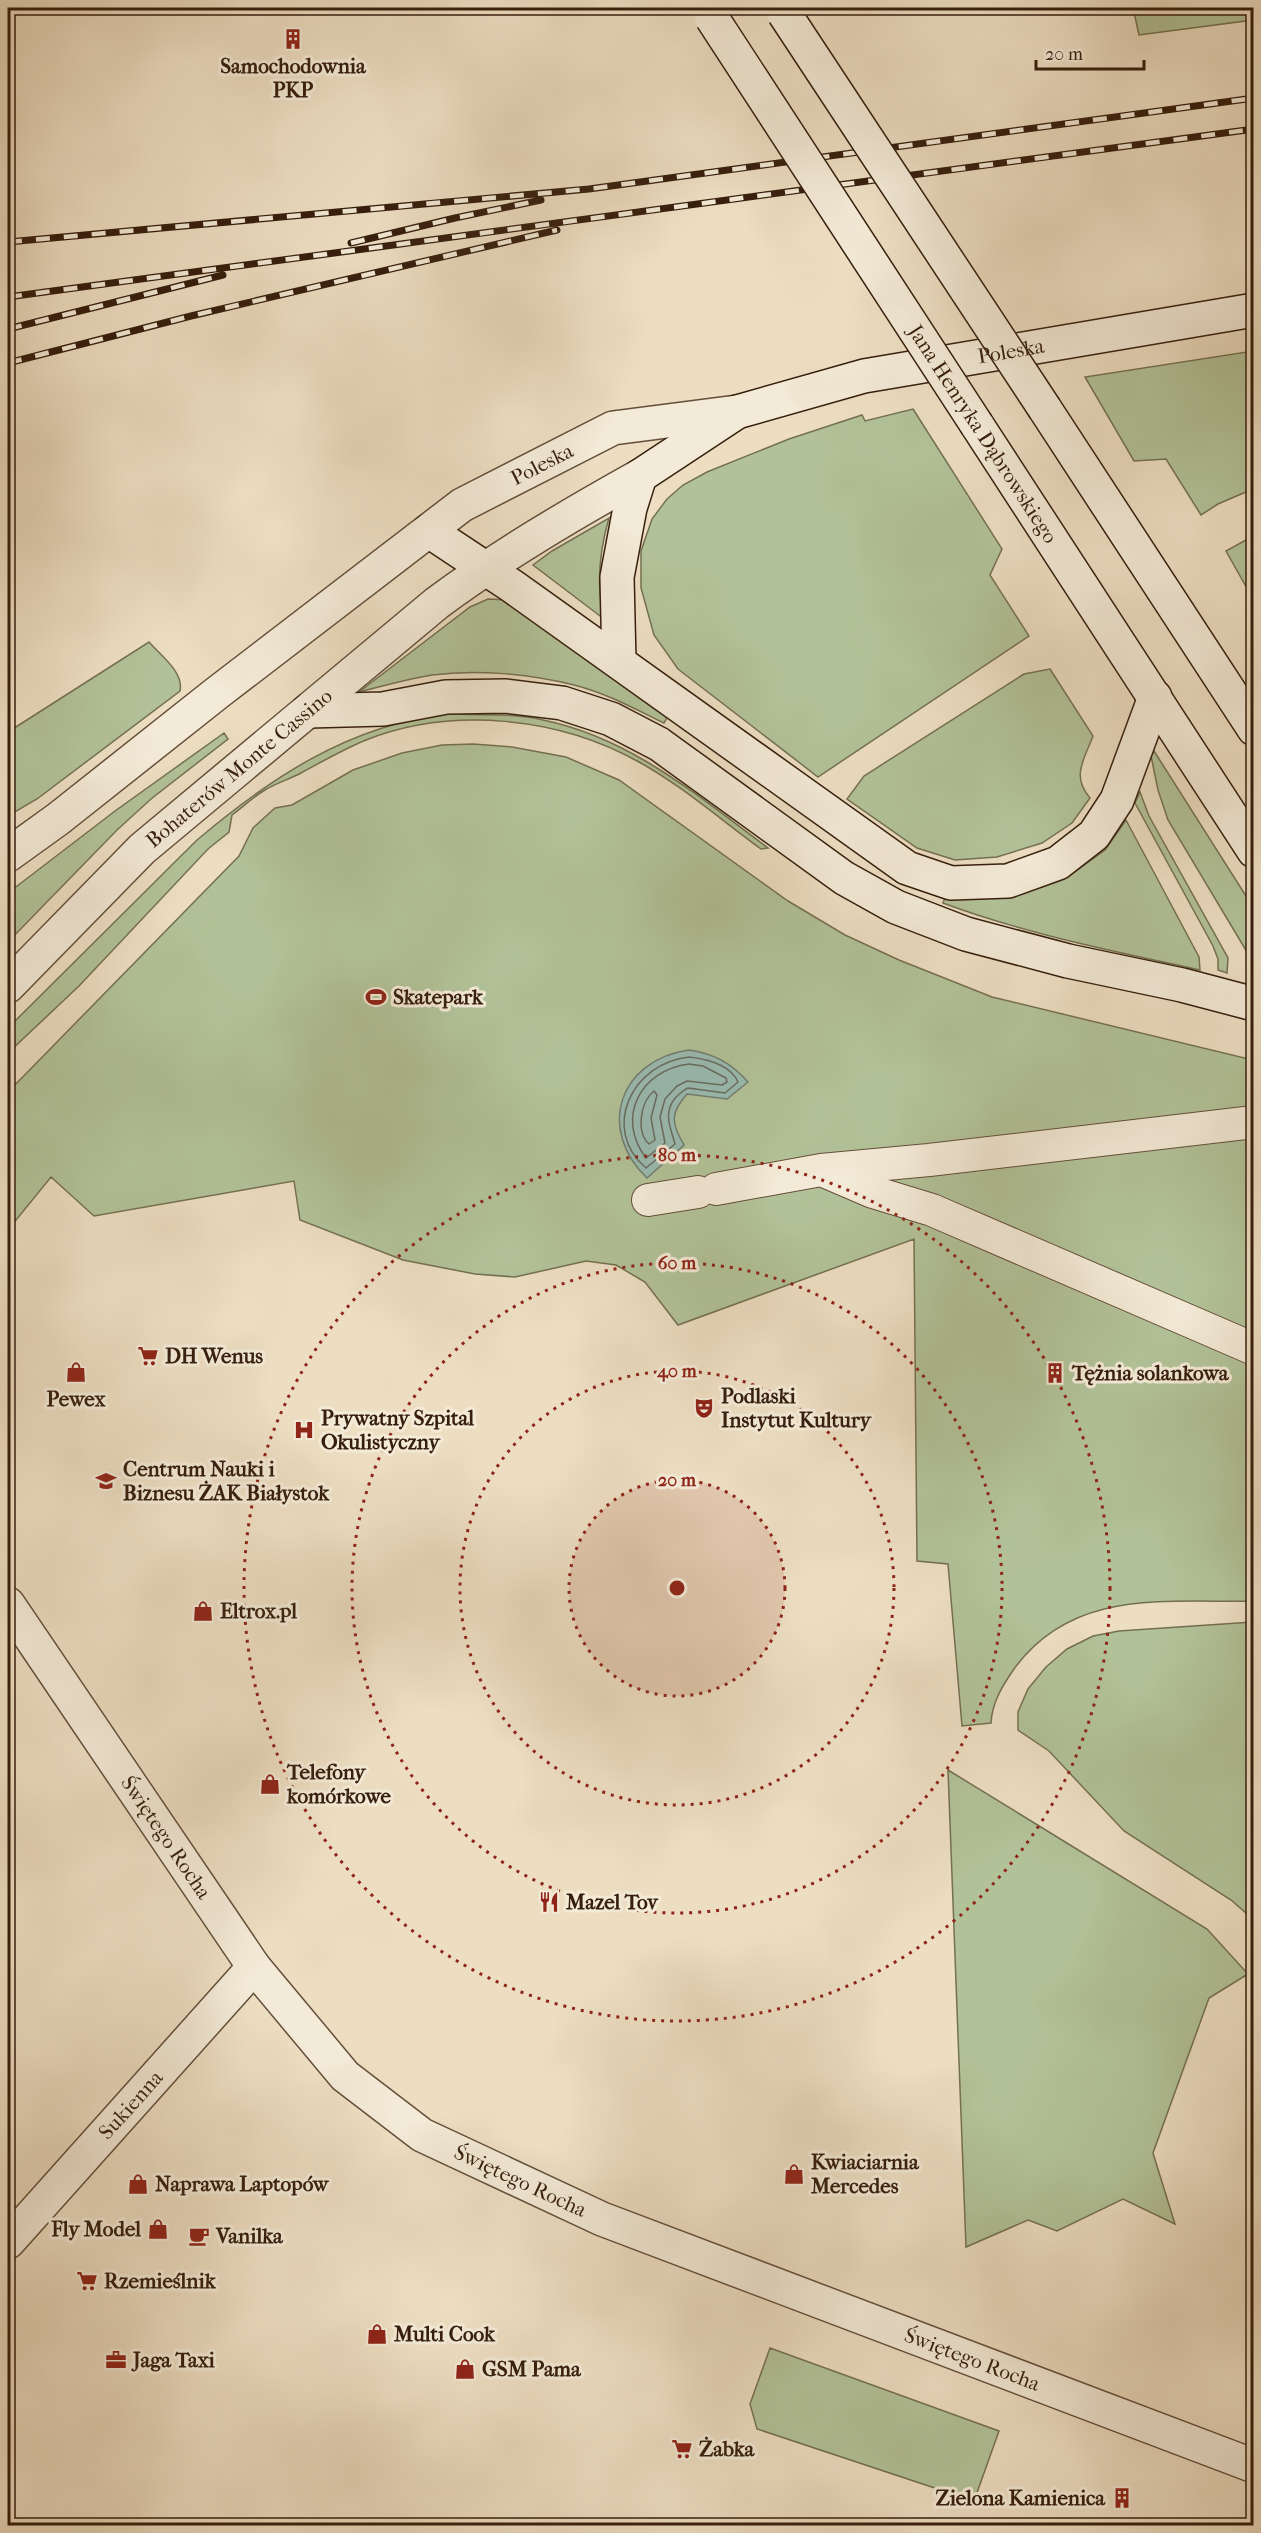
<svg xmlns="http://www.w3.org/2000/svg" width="1261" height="2533" font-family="'IM FELL French Canon',serif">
<rect width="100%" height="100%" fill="#eddec2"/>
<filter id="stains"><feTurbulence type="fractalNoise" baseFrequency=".00333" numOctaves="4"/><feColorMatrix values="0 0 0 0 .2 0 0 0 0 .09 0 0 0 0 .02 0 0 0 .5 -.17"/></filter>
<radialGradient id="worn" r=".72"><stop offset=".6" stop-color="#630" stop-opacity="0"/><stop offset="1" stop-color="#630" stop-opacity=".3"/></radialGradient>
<path fill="#b2c298" stroke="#747052" stroke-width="1.5" d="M1133,8H1253V20L1139,35Z
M1253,351V489L1218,504L1201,515L1166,459L1134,461L1085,377Z
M913,409L1002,549L990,575L1029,636L818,777L678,669L654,635L641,588V551L652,519L667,499L683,485L707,472L789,439L862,415L865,421Z
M609,518C599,552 596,585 604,619L533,565L552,551Z
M1253,536V599L1226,551Z
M488,599L507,600L668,716L664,723C635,709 606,693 574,685C530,674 477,669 432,675C408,679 383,686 359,692L470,607Z
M149,642C161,656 184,672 180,691L37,799L8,816V732Z
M1050,669L1093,736C1084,760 1071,776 1090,798L1072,823L1042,843L997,857L955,860L917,848L847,799L864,776L1024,674Z
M447,714C479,715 512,713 543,720C631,738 698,796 768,848L761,849C721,820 681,785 639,762C559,717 452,706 366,740C344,749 323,761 301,773C290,779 276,783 265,790C253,797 243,807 232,815L229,832L208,849L79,986L8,1053V1028L197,840C270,778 350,725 447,714Z
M224,733L228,739L151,799L117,830L8,942V893L115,811Z
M473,744L512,747L566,757L619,780L788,901L845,935L899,960L992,997L1253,1060V1601C1165,1603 1073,1588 1014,1669C1003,1685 992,1702 991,1723L962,1726L948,1564L917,1561L914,1239L678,1325L645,1282L616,1265L586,1261L515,1277L475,1274L403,1260L300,1220L294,1181L94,1216L51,1177L8,1230V1092L239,856L253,828L275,808L292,805L353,770L402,753L442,745Z
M1154,751L1253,907V979H1252L1250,957L1168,820L1158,790L1151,756Z
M1140,792L1149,816L1228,958L1227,973L1218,970V959L1213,946L1135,803Z
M1126,820L1199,957L1200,970C1113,951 1026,934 943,903L945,898L1013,897L1066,878L1105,850Z
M1253,1622H1254L1253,1919L1231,1900L1124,1831L1049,1751L1018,1730V1712L1028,1689L1046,1667L1067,1649L1093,1636L1119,1631Z
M948,1770L1207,1929L1248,1974L1209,1998L1153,2153L1175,2224L1123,2199L1057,2231L1028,2220L966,2247Z
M770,2348L999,2431L974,2501L757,2429L750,2404Z"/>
<path fill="#99bcb2" stroke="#717d70" stroke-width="1.5" d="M689,1050C715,1054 731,1063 748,1082L727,1099L687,1094C670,1113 671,1123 684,1145L647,1178C596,1129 619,1060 689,1050Z"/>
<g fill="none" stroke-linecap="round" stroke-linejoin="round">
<path stroke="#686d60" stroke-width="1.5" d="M689,1057C707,1059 730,1064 738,1082L725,1093L688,1088C683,1090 681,1093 676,1097C662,1113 671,1128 675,1144L646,1168C600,1129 632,1063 689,1057Z
M689,1064L703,1066L726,1078L727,1082L722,1085L687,1081L677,1086L665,1099L660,1117L665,1143L646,1158C615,1117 641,1070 689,1064Z
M654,1091L657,1095L651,1118L655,1140L649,1144C636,1132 640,1102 654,1091Z"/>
<g stroke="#644e3a" stroke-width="34">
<path id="pedestrian" d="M824,1171L873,1192L932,1210L1254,1349
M716,1189L821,1170L929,1160L1254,1122
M648,1200L698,1192"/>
</g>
<g stroke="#644e3a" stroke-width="36">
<g id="minor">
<path id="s1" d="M8,2242L254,1967"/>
</g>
</g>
<g stroke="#644e3a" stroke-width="36">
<g id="tertiary">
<path id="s2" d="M8,855L58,819L217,693L462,505L613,428L737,412"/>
<path id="s3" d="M8,986L142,849L437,603C502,555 570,515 640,476"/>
<path id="s4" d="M8,1604L254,1967L345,2076L422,2135L602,2219L1254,2466"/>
</g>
</g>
<g stroke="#361e0d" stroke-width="36">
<g id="secondary">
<path d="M1045,409L1254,729"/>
<path d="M977,425L1254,851"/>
<path d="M429,531L512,586L907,868L951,883L1008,881L1058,863L1094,835L1117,800L1155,697"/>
<path id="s5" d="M619,662L617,577L630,508L640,476L737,412L864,376L1254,310"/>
<path d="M308,711L383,709L446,697L506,696L562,703L611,719L659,744L844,878L896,907L966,934L1068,961L1182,985L1254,1004"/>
</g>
</g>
<use href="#pedestrian" stroke="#f3ead7" stroke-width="32"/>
<use href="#minor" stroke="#f3ead7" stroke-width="33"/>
<use href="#tertiary" stroke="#f3ead7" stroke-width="33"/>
<use href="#secondary" stroke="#f3ead7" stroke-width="33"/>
<g stroke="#361e0d" stroke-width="7">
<path id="rail" d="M8,242L589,189L1254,98
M351,243L455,218L541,200
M8,297L1254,129
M8,329L223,275
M8,363L191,316L557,230"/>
</g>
<use href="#rail" stroke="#f3ead7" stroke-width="4.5" stroke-dasharray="14" stroke-linecap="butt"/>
<g stroke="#361e0d" stroke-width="36" stroke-linecap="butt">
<path id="secondary-bridge" d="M784,13L1045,409
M712,18L977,425"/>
</g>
<use href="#secondary-bridge" stroke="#f3ead7" stroke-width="33"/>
</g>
<circle cx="677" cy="1588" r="108" fill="#8f2418" fill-opacity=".12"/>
<g fill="none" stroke="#8f2418" stroke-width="3" stroke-dasharray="3 6">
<circle cx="677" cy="1588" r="108"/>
<circle cx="677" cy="1588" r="217"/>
<circle cx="677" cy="1588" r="325"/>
<circle cx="677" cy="1588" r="433"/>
</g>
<defs>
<g id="building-bare" transform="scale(1.62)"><path d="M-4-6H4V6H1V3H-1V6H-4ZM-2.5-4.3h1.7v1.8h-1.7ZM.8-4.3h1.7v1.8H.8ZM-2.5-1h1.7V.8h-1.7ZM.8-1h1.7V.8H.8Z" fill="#8f2418" stroke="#f3ead7" stroke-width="2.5" paint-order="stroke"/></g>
<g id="stadium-bare" transform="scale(1.62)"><path d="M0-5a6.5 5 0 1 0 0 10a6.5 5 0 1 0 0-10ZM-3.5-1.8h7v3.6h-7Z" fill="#8f2418" stroke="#f3ead7" stroke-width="2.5" paint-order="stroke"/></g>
<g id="supermarket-bare" transform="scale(1.62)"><path d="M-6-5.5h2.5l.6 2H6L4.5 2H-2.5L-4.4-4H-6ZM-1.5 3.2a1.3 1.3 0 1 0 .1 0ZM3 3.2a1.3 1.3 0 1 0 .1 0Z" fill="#8f2418" stroke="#f3ead7" stroke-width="2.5" paint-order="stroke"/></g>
<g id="shop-bare" transform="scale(1.62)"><path d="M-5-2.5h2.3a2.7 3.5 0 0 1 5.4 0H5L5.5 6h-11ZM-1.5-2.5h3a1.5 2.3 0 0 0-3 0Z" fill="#8f2418" stroke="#f3ead7" stroke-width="2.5" paint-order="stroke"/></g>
<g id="theatre-bare" transform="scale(1.62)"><path d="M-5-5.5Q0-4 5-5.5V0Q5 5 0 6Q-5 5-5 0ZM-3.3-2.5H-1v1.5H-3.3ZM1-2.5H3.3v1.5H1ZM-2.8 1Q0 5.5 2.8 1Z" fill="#8f2418" stroke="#f3ead7" stroke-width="2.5" paint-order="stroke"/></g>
<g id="hospital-bare" transform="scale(1.62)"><path d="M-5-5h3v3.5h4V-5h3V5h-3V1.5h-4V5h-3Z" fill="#8f2418" stroke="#f3ead7" stroke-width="2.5" paint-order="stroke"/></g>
<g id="university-bare" transform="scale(1.62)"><path d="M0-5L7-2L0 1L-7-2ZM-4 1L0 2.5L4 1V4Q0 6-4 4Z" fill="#8f2418" stroke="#f3ead7" stroke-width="2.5" paint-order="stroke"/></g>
<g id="restaurant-bare" transform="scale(1.62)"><path d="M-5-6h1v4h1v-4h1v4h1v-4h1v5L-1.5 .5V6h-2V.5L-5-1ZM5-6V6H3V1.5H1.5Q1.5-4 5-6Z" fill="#8f2418" stroke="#f3ead7" stroke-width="2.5" paint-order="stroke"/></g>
<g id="cafe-bare" transform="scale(1.62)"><path d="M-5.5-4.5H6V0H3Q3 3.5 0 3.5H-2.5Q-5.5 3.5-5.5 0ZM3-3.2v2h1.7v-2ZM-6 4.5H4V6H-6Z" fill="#8f2418" stroke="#f3ead7" stroke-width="2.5" paint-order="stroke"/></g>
<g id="office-bare" transform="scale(1.62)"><path d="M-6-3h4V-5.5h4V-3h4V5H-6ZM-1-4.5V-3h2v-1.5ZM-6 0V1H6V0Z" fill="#8f2418" stroke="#f3ead7" stroke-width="2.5" paint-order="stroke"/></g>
</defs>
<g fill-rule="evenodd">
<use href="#building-bare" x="293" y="39"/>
<use href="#stadium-bare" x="376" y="997"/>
<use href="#supermarket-bare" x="148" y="1356"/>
<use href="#shop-bare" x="76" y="1372"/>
<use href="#building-bare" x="1055" y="1373"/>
<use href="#theatre-bare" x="704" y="1408"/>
<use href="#hospital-bare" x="304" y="1430"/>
<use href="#university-bare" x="106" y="1481"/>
<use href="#shop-bare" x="203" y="1611"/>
<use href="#shop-bare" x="270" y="1784"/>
<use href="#restaurant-bare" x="549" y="1902"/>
<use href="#shop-bare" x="794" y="2174"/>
<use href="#shop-bare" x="138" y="2184"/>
<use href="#shop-bare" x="158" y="2229"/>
<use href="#cafe-bare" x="199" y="2236"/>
<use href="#supermarket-bare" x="87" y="2281"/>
<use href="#shop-bare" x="377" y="2334"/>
<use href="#office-bare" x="116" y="2360"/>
<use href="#shop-bare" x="465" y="2369"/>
<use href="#supermarket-bare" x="682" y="2449"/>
<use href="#building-bare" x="1122" y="2498"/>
</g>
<g text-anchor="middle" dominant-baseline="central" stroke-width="6" stroke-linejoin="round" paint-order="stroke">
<g font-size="21" font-weight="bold" fill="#361e0d" stroke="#f3ead7" text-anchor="start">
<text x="293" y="66" text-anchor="middle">Samochodownia<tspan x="293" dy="24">PKP</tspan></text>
<text x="393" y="997">Skatepark</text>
<text x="165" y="1356">DH Wenus</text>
<text x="1072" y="1373">Tężnia solankowa</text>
<text x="721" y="1396">Podlaski<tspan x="721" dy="24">Instytut Kultury</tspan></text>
<text x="76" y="1399" text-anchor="middle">Pewex</text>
<text x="321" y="1418">Prywatny Szpital<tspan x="321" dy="24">Okulistyczny</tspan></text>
<text x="123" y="1469">Centrum Nauki i<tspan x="123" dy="24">Biznesu ŻAK Białystok</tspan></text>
<text x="220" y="1611">Eltrox.pl</text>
<text x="287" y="1772">Telefony<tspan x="287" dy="24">komórkowe</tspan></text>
<text x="566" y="1902">Mazel Tov</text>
<text x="811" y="2162">Kwiaciarnia<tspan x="811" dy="24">Mercedes</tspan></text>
<text x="155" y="2184">Naprawa Laptopów</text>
<text x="141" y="2229" text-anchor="end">Fly Model</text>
<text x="216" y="2236">Vanilka</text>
<text x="104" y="2281">Rzemieślnik</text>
<text x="394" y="2334">Multi Cook</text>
<text x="133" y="2360">Jaga Taxi</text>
<text x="482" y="2369">GSM Pama</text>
<text x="699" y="2449">Żabka</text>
<text x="1105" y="2498" text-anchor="end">Zielona Kamienica</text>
</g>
<g font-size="21" fill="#361e0d" stroke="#f3ead7">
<text stroke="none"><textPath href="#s5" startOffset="586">Poleska</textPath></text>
<text transform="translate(983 434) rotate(57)">Jana Henryka Dąbrowskiego</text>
<text stroke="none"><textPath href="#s2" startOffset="663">Poleska</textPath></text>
<text stroke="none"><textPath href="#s3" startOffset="318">Bohaterów Monte Cassino</textPath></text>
<text stroke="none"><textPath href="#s4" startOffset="282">Świętego Rocha</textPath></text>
<text stroke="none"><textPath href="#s1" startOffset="184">Sukienna</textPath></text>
<text stroke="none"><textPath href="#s4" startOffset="786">Świętego Rocha</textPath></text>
<text stroke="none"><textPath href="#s4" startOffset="1272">Świętego Rocha</textPath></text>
</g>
</g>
<circle cx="677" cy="1588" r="9" fill="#8f2418" stroke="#f3ead7" stroke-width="3"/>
<g font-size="18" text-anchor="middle" font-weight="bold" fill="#8f2418" stroke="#f3ead7" stroke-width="6" stroke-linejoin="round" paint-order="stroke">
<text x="677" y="1161">80 m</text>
<text x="677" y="1269">60 m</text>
<text x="677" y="1377">40 m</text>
<text x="677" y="1486">20 m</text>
</g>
<rect width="1261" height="2533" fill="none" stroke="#eddec2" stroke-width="30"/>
<rect x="9" y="9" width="1243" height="2515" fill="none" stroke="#361e0d" stroke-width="3"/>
<rect x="15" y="15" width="1231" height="2503" fill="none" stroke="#361e0d" stroke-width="1.5"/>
<path d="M1036 60v9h108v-9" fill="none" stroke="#361e0d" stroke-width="3"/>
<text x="1045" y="60" font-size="18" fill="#361e0d" stroke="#f3ead7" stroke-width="4.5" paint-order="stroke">20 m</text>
<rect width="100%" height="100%" filter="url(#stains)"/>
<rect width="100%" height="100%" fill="url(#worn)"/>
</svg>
